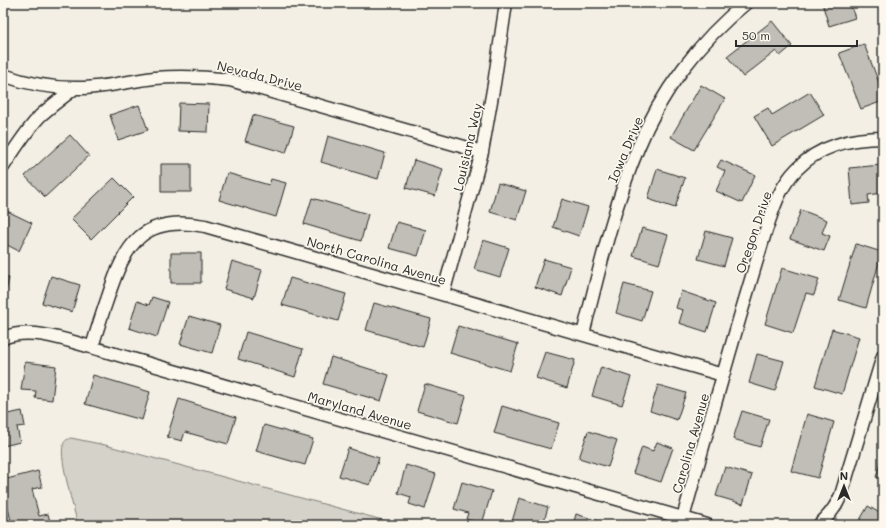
<svg xmlns="http://www.w3.org/2000/svg" width="886" height="528" font-family="Mali,sans-serif">
<rect width="100%" height="100%" fill="#f3efe4"/>
<filter id="ink" filterUnits="userSpaceOnUse"><feTurbulence type="fractalNoise" baseFrequency=".025" numOctaves="2"/><feDisplacementMap in="SourceGraphic" scale="8" xChannelSelector="R" yChannelSelector="G"/><feConvolveMatrix kernelMatrix="1 2 1 2 8 2 1 2 1" color-interpolation-filters="sRGB"/></filter>
<g filter="url(#ink)">
<path fill="#d5d2c9" stroke="#807e7a" d="M71,438L105,445L401,525H78C74,510 59,458 63,446C64,441 67,439 71,438Z"/>
<path fill="#c0beb6" stroke="#2b2b2b" d="M822,3H850L855,18L829,26Z
M772,21L792,46L780,56L776,51L743,77L727,56Z
M864,44L883,93V101L861,109L839,53Z
M701,85L725,99L694,150L671,137Z
M810,92L824,115L772,146L754,116L768,108L772,115Z
M179,103L209,104L208,132L178,131Z
M139,105L148,130L118,140L110,115Z
M253,115L294,126L286,153L245,141Z
M70,135L89,156L45,197L25,176Z
M328,136L385,153L378,179L321,162Z
M414,160L443,169L435,196L406,188Z
M721,160L755,175L742,203L716,191L725,171L717,167Z
M161,164H191V192H161Z
M881,165L883,193L868,195L869,203L852,205L849,168Z
M657,169L685,178L675,208L648,199Z
M227,173L269,185L271,179L286,183L276,217L219,200Z
M114,178L133,197L91,239L71,219Z
M498,183L526,191L517,220L490,212Z
M312,198L368,214L361,241L304,224Z
M562,199L588,207L579,236L553,227Z
M801,210L827,220L822,233L830,236L824,251L790,239Z
M7,211L32,223L19,251L3,243V219Z
M397,222L426,230L418,256L389,248Z
M642,228L668,235L659,264L633,256Z
M706,231L732,238L724,266L698,259Z
M483,240L509,248L500,277L474,269Z
M856,244L882,252L866,308L839,300Z
M171,253H201V283H171Z
M544,259L571,267L562,296L535,287Z
M232,261L262,270L254,298L224,289Z
M782,268L819,279L814,295L806,293L793,333L765,324Z
M51,276L80,285L72,312L42,303Z
M3,277L9,278L3,305Z
M290,278L346,294L338,321L282,305Z
M624,284L651,291L642,321L616,313Z
M681,291L716,303L707,332L679,323L683,310L676,308Z
M152,297L168,302L157,337L129,328L137,301L149,305Z
M374,303L431,319L423,347L366,330Z
M189,316L220,325L212,353L180,344Z
M458,326L518,344L510,371L450,353Z
M832,329L859,337L842,394L815,386Z
M246,332L303,349L295,377L238,359Z
M545,352L575,360L567,388L536,378Z
M757,354L784,361L775,391L749,383Z
M331,357L389,375L381,401L323,384Z
M25,362L56,366L52,400L35,398L36,391L21,390Z
M601,367L631,377L622,405L592,396Z
M93,375L150,392L142,420L85,404Z
M425,384L466,396L458,423L417,411Z
M658,385L686,393L677,420L650,411Z
M179,399L236,417L228,444L185,432L182,441L167,437Z
M502,406L559,423L551,449L494,433Z
M22,411L25,426L17,427L20,442L3,446V415Z
M742,411L769,419L760,447L733,439Z
M807,414L834,422L818,478L791,471Z
M264,425L313,439L305,465L256,451Z
M588,431L617,440L608,467L579,458Z
M657,442L673,448L661,482L633,473L642,447L653,451Z
M348,448L379,458L370,485L339,476Z
M883,453V479L876,477Z
M406,465L436,474L425,509L409,504L411,497L398,493Z
M725,467L752,475L743,504L716,496Z
M38,471L42,487L32,489L39,516L48,514L51,525H12L3,487V480Z
M462,482L492,491L482,524L466,519L468,513L454,509Z
M519,498L548,507L543,525H511Z
M868,506L883,515V525H857Z
M576,514L612,525H573Z"/>
<g fill="none" stroke-linecap="round" stroke-linejoin="round">
<g stroke="#2b2b2b" stroke-width="15">
<path id="minor" d="M3,75C25,83 51,88 75,88C102,89 128,81 154,78C180,76 205,77 230,80L482,152
M3,167C14,150 26,131 40,116C51,106 63,97 75,88
M443,294L482,152L494,84L506,3
M583,334C599,271 613,208 638,148C660,93 700,40 746,3
M3,338C24,329 48,335 70,341L707,525
M92,347C97,330 102,314 108,297C125,244 143,214 205,226L723,375
M683,518C703,446 723,374 744,303C751,279 758,256 765,233C773,210 779,187 797,169C819,146 852,138 883,138
M819,525C829,516 836,507 841,495L883,356"/>
</g>
<use href="#minor" stroke="#fbf7ec" stroke-width="12"/>
</g>
</g>
<g text-anchor="middle" dominant-baseline="central" stroke-width="3.5" stroke-linejoin="round" paint-order="stroke">
<g font-size="13" fill="#2b2b2b" stroke="#fbf7ec">
<text transform="translate(260 75) rotate(14)">Nevada Drive</text>
<text transform="translate(467 147) rotate(-77)">Louisiana Way</text>
<text transform="translate(625 149) rotate(-67)">Iowa Drive</text>
<text transform="translate(753 232) rotate(-71)">Oregon Drive</text>
<text transform="translate(377 260) rotate(16)">North Carolina Avenue</text>
<text transform="translate(360 410) rotate(16)">Maryland Avenue</text>
<text transform="translate(690 443) rotate(-74)">Carolina Avenue</text>
</g>
</g>
<rect width="886" height="528" fill="none" stroke="#fbf7ec" stroke-width="16"/>
<rect x="8" y="8" width="870" height="512" fill="none" stroke="#2b2b2b" stroke-width="1.5" filter="url(#ink)"/>
<g transform="translate(844 486)" stroke="#fbf7ec" stroke-width="3" paint-order="stroke">
<path d="M0-3L7 15L0 10L-7 15Z" fill="#2b2b2b"/>
<text y="-6" font-size="11" font-weight="bold" text-anchor="middle" fill="#2b2b2b">N</text>
</g>
<path d="M736 40v6h121v-6" fill="none" stroke="#2b2b2b" stroke-width="2"/>
<text x="742" y="40" font-size="12" fill="#2b2b2b" stroke="#fbf7ec" stroke-width="3" paint-order="stroke">50 m</text>
</svg>
